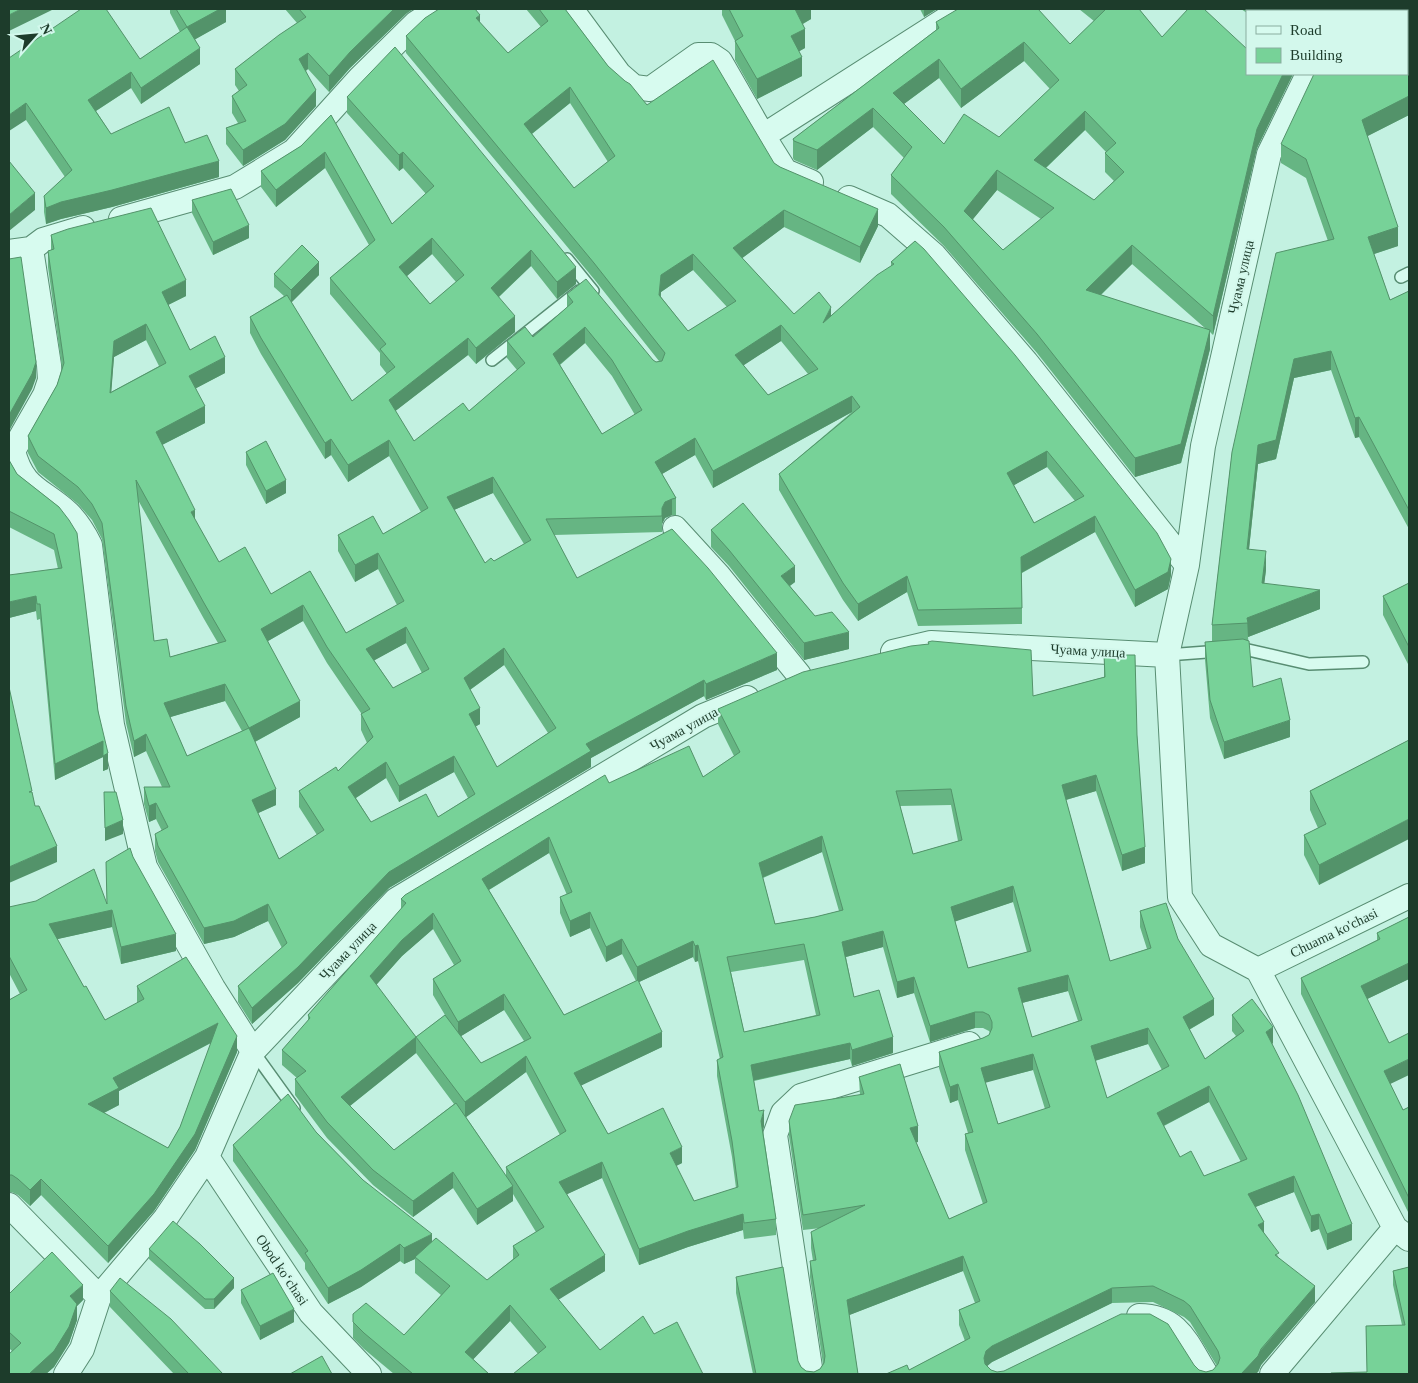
<svg xmlns="http://www.w3.org/2000/svg" width="1418" height="1383" font-family="'Times New Roman',serif">
<rect width="100%" height="100%" fill="#c3f1e1"/>
<g fill="none" stroke-linecap="round" stroke-linejoin="round">
<g stroke="#588d72" stroke-width="14">
<path id="lane" d="M567,259L593,291
M1401,277L1409,273
M492,360L579,291
M1236,650L1244,649L1309,664L1363,662
M1167,655L1220,651
M253,1051L294,1108"/>
</g>
<g stroke="#588d72" stroke-width="26">
<path id="street" d="M566,9L577,17L619,74L634,87L650,89L698,55H711L720,61L763,136
M811,182L785,171L763,136L962,9
M849,198L888,215L934,255L1026,362L1187,565
M121,219L235,187L294,151L360,78L416,23L438,9
M31,249L49,365L50,380L45,395L13,451C23,490 42,489 68,513C78,523 84,533 90,545L112,725L145,867L213,988L253,1051
M9,252L31,249L43,240L83,228
M675,528L718,575L799,675
M893,652L931,643L1167,655L1187,565L1203,446L1269,154L1308,74
M1167,655L1180,897L1211,945L1258,970L1395,1228L1409,1239
M1258,970L1409,896
M207,1157L311,1313L369,1374
M9,1205L99,1297
M1139,1316C1179,1316 1187,1344 1206,1374
M66,1374L82,1349L99,1297L165,1219L207,1157L253,1051L396,900L703,716L747,698
M811,1374L775,1135L783,1113L801,1096L969,1044
M1272,1374L1395,1228"/>
</g>
<use href="#lane" stroke="#d7fbef" stroke-width="11"/>
<use href="#street" stroke="#d7fbef" stroke-width="24"/>
</g>
<path fill="#66b583" fill-rule="evenodd" d="M170,9H226V22L195,39L200,64L141,104L131,88L96,111L111,134L185,143L219,177L112,207L61,219L46,224L44,212V196L65,177L26,120L9,58L140,59L180,32L170,13Z
M285,9H413L407,13L350,68L329,92L308,69L306,71L316,106L285,140L243,166L226,144V128L238,123L232,113V96L239,91L235,85V69L297,23Z
M526,9H565L608,66L647,105L774,163L780,167L878,226L860,263L784,227L742,258L794,314L831,316L891,266V262L915,241L1171,575L1168,589L1135,607L1095,532L1022,573V624L918,626L907,592L858,621L843,600L779,490V474L852,412L713,488L695,455L662,474L676,498V515H672L665,518L662,524V532L554,535L577,578L777,670L706,700L704,696L591,758V767L389,888L298,983L252,1024L238,1002V986L282,948L268,921L234,937L204,944L158,862L155,851V834L162,831L156,819L149,822L144,804V787H162L146,751L134,757L126,723L102,539L92,520L78,504L38,472L28,453V436L57,385L62,368L48,267V251L51,250V235L186,296L168,305L190,350L225,373L196,388L205,423L162,445L195,520L219,562L271,594L310,571L346,633L397,605L378,569L355,582L338,551V535L383,534L421,512L389,456L348,482L331,455L325,459L261,354L250,333V317L284,296L274,287V274L319,275L291,302L352,401L387,374L380,365V353L330,294V278L369,245L325,168L276,207L261,187V171L301,146L331,115L392,224L426,194L403,168L399,171L347,113V97L576,284L557,299L531,266L499,297L515,332L476,364L468,355L395,411L414,441L469,411L517,370L507,358V341L533,337L567,308V294L653,360L656,362L659,361L594,279L406,53V36L480,23L508,53L541,27ZM570,103L608,162L574,188L532,134ZM432,254L456,282L430,304L407,276ZM693,270L727,307L688,331L661,297V292ZM146,340L159,366L111,392L114,357ZM781,341L808,374L768,395L743,365ZM585,343L612,376L635,415L602,434L560,365ZM1047,467L1075,501L1034,523L1014,485ZM493,493L524,544L494,561L485,563L454,510ZM138,500L204,619L218,643L170,657L154,641ZM303,621L327,663L361,713V730L367,743L338,771L299,791V807L317,835L279,859L258,813L276,805L255,742L300,717L268,641ZM406,643L422,673L393,688L374,660ZM504,665L548,733L497,767L475,727L480,724L470,690ZM225,701L242,731L187,756L170,717ZM454,772L468,798L438,817L371,822L356,798L386,778L399,802Z
M722,9H811V19L803,24L805,48L799,51L802,76L757,99L735,60V41L722,15Z
M920,9H937L924,17Z
M1079,9H1139L1162,37L1247,74H1293L1257,148L1213,335L1210,332V349L1181,463L1135,477L1037,353L944,246L891,194V175L904,158L873,127L817,170L794,160L793,158V139L936,30V22L1070,44L1094,21ZM1024,61L1050,89L999,137L944,144L904,104L939,78L961,108ZM1085,130L1106,152L1105,153V172L1114,181L1094,200L1046,168ZM997,190L1041,219L1003,250L973,219ZM1132,264L1206,329L1101,295Z
M1241,9H1347L1351,11H1247V13Z
M1354,9H1409V115L1367,136L1398,246L1374,254L1390,300L1409,291V529L1359,437L1355,438L1331,370L1294,378L1276,459L1258,464L1249,549L1266,570L1264,583L1320,609L1248,637L1253,687L1290,737L1224,759L1210,718L1205,660V642H1212V625L1232,452L1328,241L1306,178L1281,163V144L1407,11H1354Z
M192,200L249,238L213,255L192,213Z
M246,452L286,493L266,504L246,465Z
M9,460L17,474L59,507L98,711L108,769L103,771V757L55,780L40,619L37,620L36,611L9,618L58,569L54,550L9,527Z
M711,530L795,582L790,586L815,616L849,649L804,660L729,566L711,547Z
M1409,583V666L1383,615V596Z
M928,642L1033,696L1104,677V655L1137,735L1145,863L1122,871L1096,791L1066,800L1110,961L1147,949L1140,927V911L1178,939L1214,1015L1189,1030L1205,1059L1236,1036L1232,1031V1015L1273,1043L1272,1044L1352,1240L1327,1250L1319,1229L1311,1232L1294,1192L1255,1207L1264,1233L1279,1258L1315,1302L1261,1365L1258,1372L886,1374L909,1370L965,1341L959,1325V1310L975,1303L963,1271L849,1315L858,1374H753L736,1293V1277L798,1361L801,1367L806,1371L814,1372L820,1369L823,1364L810,1277V1261H813L811,1248V1232L821,1228L803,1230L789,1136V1121L860,1095L859,1077L918,1142H916L949,1219L983,1204L965,1150V1134L968,1133L958,1100L950,1103L939,1068V1052L983,1038L989,1035L990,1033L989,1031L983,1028H975L930,1042L914,993L897,998L883,947L846,957L854,997L893,1053L852,1066L850,1059L754,1081L759,1111L764,1126L763,1130L776,1219V1235L744,1239L743,1230L688,1247L639,1265L602,1178L567,1194L605,1271L558,1299L600,1350L654,1334L703,1374L538,1354L510,1321L473,1359L489,1374H394L364,1349L353,1338V1314L404,1335L441,1295L415,1273V1259L404,1264L400,1261L361,1287L328,1304L305,1269V1263L233,1161V1145L316,1132L363,1180L432,1242L487,1280L513,1259V1246L536,1232L513,1194V1201L477,1225L453,1188L413,1217L373,1185L327,1138L295,1095V1079L297,1078L282,1065V1050L308,1021V1015L401,909V899L609,783L703,777L734,756L718,724V709L928,644ZM951,805L958,841L913,854L900,806ZM822,852L839,911L815,917L775,924L763,878ZM549,853L567,895L560,897V913L570,937L590,928L606,962L622,954L636,981L564,1015L489,890ZM1013,902L1027,952L968,968L955,921ZM433,929L454,965L433,979V995L445,1015L416,1037L376,985L402,956ZM693,957L695,962L698,961L720,1059L717,1060V1076L732,1157L736,1188L694,1201L676,1166L682,1163L608,1134L581,1085L662,1047L639,982ZM804,960L816,1015L744,1032L731,972ZM1068,991L1078,1021L1032,1037L1022,1003ZM504,1010L524,1041L481,1063L461,1036ZM1148,1044L1162,1070L1107,1098L1095,1061ZM416,1053L454,1104L394,1150L350,1106ZM1033,1070L1045,1109L998,1124L985,1082ZM526,1072L560,1135L506,1167V1176L466,1117ZM1209,1102L1241,1162L1204,1176L1180,1157L1164,1126ZM1153,1302L1184,1317L1190,1322L1217,1366L1213,1370L1206,1372L1199,1370L1194,1365L997,1372L991,1370L987,1366L992,1362L1112,1303Z
M1409,740L1319,885L1304,855V835L1318,828L1310,810V791Z
M133,857L176,951L121,964L112,927L57,939L84,987L105,1020L137,1003V986L237,1052L195,1150L154,1211L108,1263L41,1195L30,1206L18,1195L12,1192H9V1000L20,994L9,973V907L107,903L106,862ZM211,1043L180,1127L168,1148L104,1113L119,1105V1091Z
M1409,917V979L1367,999L1390,1084L1403,1110L1409,1107V1214L1301,994V978L1377,940V933Z
M149,1249L234,1288L214,1309H205L149,1259Z
M1409,1267V1374L1367,1372L1366,1326L1402,1325L1393,1285V1271Z
M241,1290L294,1322L260,1340L241,1303Z
M110,1291L223,1374H174L110,1307Z
M9,1292L10,1293L83,1300L77,1306V1320L69,1343L54,1367L46,1374H9L12,1351L9,1348Z"/>
<path fill="#53936a" d="M21,9H54L9,31V15Z
M220,9H226V22L187,44V27Z
M394,9H413L407,13L350,68L329,92V76L350,52Z
M795,9H811V19L795,28Z
M924,9H937L924,17Z
M480,15V31L476,18Z
M805,29V48L791,56V36Z
M1024,42V61L961,108V89Z
M200,48V64L141,104V88Z
M308,53V69L299,75V59Z
M802,57V76L757,99V79Z
M939,59V78L893,112V93Z
M131,72V88L88,116V100Z
M1283,74H1293L1257,148L1213,335V316L1257,129Z
M570,87V103L524,140V124Z
M316,90V106L285,140L243,166V150Z
M1409,96V115L1362,139V120Z
M26,103V120L9,131V115Z
M873,108V127L817,170V150Z
M1085,111V130L1034,179V160Z
M325,152V168L276,207V190Z
M403,152V168L399,171V155Z
M219,161V177L112,207L61,219L46,224V208L61,202Z
M997,170V190L964,230V211Z
M35,193V210L9,231V215Z
M878,209V226L860,263V247Z
M784,210V227L733,265V248Z
M249,225V238L213,255V242Z
M1398,227V246L1368,256V237Z
M432,238V254L399,283V267Z
M1132,245V264L1086,309V290Z
M531,250V266L491,304V288Z
M693,254V270L661,292L659,311V295L661,275Z
M319,262V275L291,303V290Z
M576,267V284L557,299V282Z
M186,280V296L162,308V292Z
M831,307V323H823Z
M515,316V332L476,364V348Z
M146,324V340L114,357L110,409V393L114,341Z
M781,325V341L735,371V355Z
M585,327V343L553,370V354Z
M1210,330V349L1181,463L1135,477V458Z
M468,338V355L389,416V400Z
M1331,351V370L1294,378L1276,459L1258,464L1247,568V549L1258,445L1294,359Z
M225,357V373L189,392V376Z
M36,362V378L32,389L9,431V415Z
M852,396V412L713,488V471Z
M205,406V423L156,448V432Z
M1359,417V437L1355,438V418Z
M695,438V455L655,478V462Z
M331,439V455L325,459V443Z
M389,440V456L348,482V465Z
M1047,451V467L1007,489V473Z
M493,477V493L447,513V497Z
M286,480V493L266,504V491Z
M672,499V515L665,518L662,524V508L665,502Z
M195,510V526L191,512Z
M1095,516V532L1021,573V557Z
M1266,551V570L1262,602V583Z
M378,553V569L355,582V565Z
M1171,559V575L1168,589L1135,607V590Z
M795,566V582L781,592V576Z
M907,576V592L858,621V604Z
M1320,590V609L1248,637L1247,618Z
M36,596V611L9,618V602Z
M303,605V621L261,645V629Z
M406,627V643L366,665V649Z
M849,632V649L804,660V643Z
M504,648V665L464,694V678Z
M777,653V670L706,700V684Z
M704,680V696L591,758V767L389,888L298,983L252,1024V1008L389,872L586,744Z
M225,684V701L164,719V703Z
M300,701V717L249,745V728Z
M480,708V724L469,730V714Z
M1290,720V737L1224,759V742Z
M146,734V751L134,757V741Z
M103,741V757L55,780V764Z
M108,753V769L103,771V756Z
M454,756V772L399,802V786Z
M386,762V778L348,803V787Z
M1096,775V791L1062,801V785Z
M276,789V805L252,816V800Z
M156,803V819L149,822V806Z
M1409,819V839L1319,885V865Z
M123,820V834L105,841V828Z
M822,836V852L759,879V863Z
M549,837V853L482,894V879Z
M57,846V862L9,883V867Z
M1145,847V863L1122,871V855Z
M1013,886V902L951,923V907Z
M268,904V921L234,937L204,944V928Z
M112,910V927L49,941V924Z
M590,912V928L570,937V921Z
M433,913V929L402,956L370,992V976L402,940Z
M883,931V947L842,958V942Z
M176,934V951L121,964V947Z
M622,939V954L606,962V947Z
M693,941V957L637,983V967Z
M698,945V961L695,962V946Z
M1409,963V979L1361,1002V986Z
M1068,975V991L1018,1004V988Z
M914,977V993L897,998V982Z
M504,994V1010L458,1038V1022Z
M1214,999V1015L1183,1033V1017Z
M975,1012V1028L930,1042V1026Z
M218,1023V1039L119,1091V1105L88,1121V1104L113,1078Z
M1273,1027V1043L1266,1048V1032Z
M1148,1028V1044L1091,1062V1046Z
M662,1032V1047L574,1089V1073Z
M237,1036V1052L195,1150L154,1211L108,1263V1246Z
M416,1037V1053L341,1113V1097Z
M893,1037V1053L852,1066V1050Z
M850,1043V1059L751,1081V1065Z
M1033,1054V1070L981,1084V1068Z
M526,1056V1072L465,1118V1102Z
M1409,1059V1075L1384,1087V1071Z
M958,1084V1100L950,1103V1087Z
M1209,1086V1102L1157,1129V1113Z
M764,1110V1126L761,1137V1121Z
M918,1126V1142L910,1144V1128Z
M682,1147V1163L670,1169V1153Z
M602,1162V1178L559,1198V1182Z
M453,1172V1188L413,1217V1201Z
M1294,1176V1192L1248,1210V1194Z
M41,1179V1195L30,1206V1190Z
M513,1186V1201L477,1225V1209Z
M10,1209V1225L9,1226V1210Z
M743,1214V1230L688,1247L639,1265V1249L688,1231Z
M1319,1214V1229L1311,1232V1216Z
M1264,1222V1238L1258,1225Z
M1352,1224V1240L1327,1250V1234Z
M432,1234V1250L415,1257V1259L404,1264V1248Z
M400,1244V1261L361,1287L328,1304V1288Z
M605,1255V1271L550,1305V1289Z
M963,1256V1271L847,1316V1300Z
M234,1278V1288L214,1309V1299Z
M83,1285V1300L77,1306V1320L69,1343L54,1367L46,1374H29L70,1296Z
M1315,1286V1302L1261,1365L1258,1372L1256,1374H1241Z
M1112,1288V1303L992,1362L986,1367L984,1358L986,1351L992,1346Z
M510,1305V1321L465,1368V1352Z
M294,1309V1322L260,1340V1326Z"/>
<path fill="#77d298" stroke="#53936a" fill-rule="evenodd" d="M9,9H21L9,15Z
M81,9H106L140,59L187,27L200,48L141,88L131,72L88,100L111,134L169,107L185,143L207,135L219,161L112,190L61,202L46,208L44,196L72,170L26,103L9,115V58Z
M176,9H220L187,27Z
M299,9H394L350,52L329,76L308,53L299,59L316,90L285,124L243,150L226,128L246,121L232,96L247,85L235,69L279,35L306,17Z
M439,9H475L480,15L476,18L508,53L548,21L539,9H565L608,66L625,81L630,84L647,105L713,60L774,163L780,167L878,209L860,247L784,210L733,248L794,314L819,292L831,307L823,323L877,275L894,264L891,262L915,241L924,249L1015,355L1157,533L1171,559L1168,572L1135,590L1095,516L1021,557L1022,608L918,610L907,576L858,604L843,583L779,474L860,407L852,396L713,471L695,438L655,462L676,498L672,499L665,502L662,508V516L546,519L577,578L672,529L708,568L777,653L706,684L704,680L586,744L591,751L389,872L298,967L252,1008L238,986L287,943L268,904L234,921L204,928L158,846L155,834L168,827L156,803L149,806L144,787H170L146,734L134,741L126,706L102,523L92,504L78,487L38,456L28,436L57,385L64,363L48,251L54,249L51,235L68,229L151,208L186,280L162,292L190,350L215,336L225,357L189,376L205,406L156,432L195,510L191,512L219,562L245,547L271,594L310,571L346,633L404,601L378,553L355,565L338,535L373,516L383,534L428,508L389,440L348,465L331,439L325,443L261,338L250,317L287,295L352,401L395,367L380,349L386,344L330,278L375,240L325,152L276,190L261,171L301,146L331,115L392,224L434,186L403,152L399,155L347,97L395,47L576,267L557,282L531,250L491,288L515,316L476,348L468,338L389,400L414,441L463,403L469,411L525,363L507,341L525,327L533,337L573,302L567,294L586,279L653,360L656,362L662,361L665,353L594,263L406,36L425,18ZM570,87L615,156L574,188L524,124ZM432,238L464,275L430,304L399,267ZM693,254L736,301L688,331L659,295L661,275ZM146,324L166,363L110,393L114,341ZM781,325L818,369L768,395L735,355ZM585,327L612,360L642,410L602,434L553,354ZM1047,451L1084,496L1034,523L1007,473ZM493,477L531,540L494,561L491,558L485,563L447,497ZM136,480L204,603L226,641L170,657L167,639L154,641ZM303,605L327,647L370,709L361,714L373,737L338,771L336,767L299,791L324,830L279,859L252,800L276,789L249,728L300,701L261,629ZM406,627L429,669L393,688L366,649ZM504,648L556,728L497,767L469,714L480,708L464,678ZM225,684L249,728L187,756L164,703ZM454,756L475,794L438,817L426,794L371,822L348,787L386,762L399,786Z
M729,9H795L805,29L791,36L802,57L757,79L735,41L743,36Z
M958,9H1038L1070,44L1105,10L1103,9H1139L1162,37L1188,9H1204L1247,49V74H1283L1257,129L1213,316L1132,245L1086,290L1210,330L1181,444L1135,458L1037,334L944,227L891,175L912,147L873,108L817,150L794,141L793,139L939,28L936,22ZM1024,42L1059,80L999,137L964,114L944,144L893,93L939,59L961,89ZM1085,111L1116,143L1105,153L1124,172L1094,200L1034,160ZM997,170L1054,208L1003,250L964,211Z
M1268,9H1347L1351,11H1272Z
M1367,9H1409V96L1362,120L1398,227L1368,237L1390,300L1409,291V510L1359,417L1355,418L1331,351L1294,359L1276,440L1258,445L1247,549L1266,551L1262,583L1320,590L1247,618L1248,623L1212,625L1232,452L1276,253L1334,239L1306,159L1281,144L1314,74H1407V11H1370Z
M9,161L35,193L9,215Z
M231,189L249,225L213,242L192,200Z
M302,245L319,262L291,290L274,274Z
M21,257L36,362L32,374L9,415V259Z
M266,441L286,480L266,491L246,452Z
M9,460L17,474L59,507L69,520L77,533L98,711L108,753L103,756V741L55,764L40,604H37L36,596L9,602V575L62,568L54,534L9,511Z
M743,503L795,566L781,576L815,616L832,612L849,632L804,643L729,550L711,530Z
M1409,583V647L1383,596Z
M1243,639L1249,641L1253,687L1281,678L1290,720L1224,742L1210,700L1205,642Z
M932,641L1031,650L1033,696L1105,677L1104,655H1135L1137,735L1145,847L1122,855L1096,775L1062,785L1110,961L1151,948L1140,911L1166,903L1178,939L1214,999L1183,1017L1205,1059L1244,1031L1232,1015L1252,999L1273,1027L1266,1032L1298,1095L1352,1224L1327,1234L1319,1214L1311,1216L1294,1176L1248,1194L1264,1222L1258,1225L1279,1253L1275,1255L1315,1286L1261,1349L1258,1356L1241,1374H886L907,1365L909,1370L970,1338L959,1310L980,1301L963,1256L847,1300L858,1374H756L736,1277L783,1267L798,1361L801,1367L806,1371L814,1372L820,1369L824,1363L825,1356L810,1261L816,1260L811,1232L865,1205L803,1215L789,1121L795,1105L864,1094L859,1077L900,1064L918,1126L910,1128L949,1219L987,1202L965,1134L973,1132L958,1084L950,1087L939,1052L983,1038L989,1035L992,1028V1022L989,1015L983,1012H975L930,1026L914,977L897,982L883,931L842,942L854,997L879,990L893,1037L852,1050L850,1043L751,1065L759,1111L764,1110L761,1121L776,1219L744,1223L743,1214L688,1231L639,1249L602,1162L559,1182L605,1255L550,1289L600,1350L643,1316L654,1334L677,1322L703,1374H513L546,1347L510,1305L465,1352L489,1374H413L364,1333L353,1322V1314L366,1303L404,1335L450,1286L415,1257L436,1238L487,1280L519,1255L513,1246L544,1227L506,1167L566,1131L526,1056L465,1102L416,1037L341,1097L394,1150L456,1103L513,1186L477,1209L453,1172L413,1201L373,1170L327,1122L295,1079L306,1071L282,1050L310,1018L308,1015L406,903L401,899L405,895L605,775L609,783L689,746L703,777L740,752L718,709L803,672L911,646L929,644L928,642ZM951,789L962,840L913,854L896,791ZM822,836L843,910L815,917L775,924L759,863ZM549,837L572,892L560,897L570,921L590,912L606,947L622,939L637,967L693,941L695,946L698,945L723,1057L717,1060L732,1141L738,1187L694,1201L670,1153L682,1147L663,1108L608,1134L574,1073L662,1032L638,980L564,1015L482,879ZM1013,886L1031,951L968,968L951,907ZM433,913L461,961L433,979L458,1022L504,994L531,1038L481,1063L445,1015L416,1037L370,976L402,940ZM804,944L820,1015L744,1032L727,957ZM1068,975L1082,1020L1032,1037L1018,988ZM1148,1028L1169,1066L1107,1098L1091,1046ZM1033,1054L1050,1107L998,1124L981,1068ZM1209,1086L1247,1159L1204,1176L1191,1151L1180,1157L1157,1113ZM1153,1286L1184,1301L1190,1306L1218,1351L1220,1358L1218,1364L1213,1370L1206,1372L1199,1370L1194,1365L1168,1324L1150,1314H1121L1004,1371L997,1372L991,1370L985,1364L984,1358L986,1351L992,1346L1112,1288Z
M9,687L32,791L29,792H32L35,806H39L57,846L9,867Z
M1409,740V819L1319,865L1304,835L1326,824L1310,791Z
M104,792H116L123,820L105,828Z
M130,848L133,857L176,934L121,947L112,910L49,924L84,987L86,986L105,1020L144,999L137,986L186,957L237,1036L195,1134L154,1194L108,1246L41,1179L30,1190L18,1179L12,1175H9V1151L10,1150L9,1149V1000L27,990L9,956V907L36,901L94,869L107,904L106,862ZM218,1023L180,1127L168,1148L88,1104L119,1088L113,1078Z
M1409,917V963L1361,986L1389,1043L1409,1033V1059L1384,1071L1403,1110L1409,1107V1198L1301,978L1380,939L1377,933Z
M288,1094L316,1132L363,1180L432,1234L404,1248L400,1244L361,1270L328,1288L305,1253L308,1251L233,1145Z
M173,1221L200,1244L234,1278L214,1299H205L149,1249Z
M52,1252L83,1285L70,1296L77,1304L69,1327L54,1351L29,1374H9V1354L21,1343L9,1332V1292L10,1293Z
M1409,1267V1374H1331V1373L1367,1372L1366,1326L1405,1325L1393,1271Z
M273,1273L294,1309L260,1326L241,1290Z
M120,1278L171,1319L223,1374H189L110,1291Z
M322,1356L332,1374H290Z"/>
<g text-anchor="middle" dominant-baseline="central" stroke-width="4" stroke-linejoin="round" paint-order="stroke">
<g font-size="14" fill="#1d3c2b" stroke="#d3f8ec">
<text transform="translate(1241 277) rotate(-77)">Чуама улица</text>
<text transform="translate(1088 651) rotate(3)">Чуама улица</text>
<text transform="translate(684 729) rotate(-29)">Чуама улица</text>
<text transform="translate(1334 933) rotate(-26)">Chuama ko'chasi</text>
<text transform="translate(348 951) rotate(-46)">Чуама улица</text>
<text transform="translate(282 1270) rotate(56)">Obod koʻchasi</text>
</g>
</g>
<rect width="1418" height="1383" fill="none" stroke="#1d3c2b" stroke-width="20"/>
<rect x="1246" y="10" width="162" height="65" fill="#d3f8ec" stroke="#8aad9f"/>
<rect x="1256" y="26" width="25" height="8" fill="#d7fbef" stroke="#8aad9f"/>
<text x="1290" y="35" font-size="15" fill="#1d3c2b">Road</text>
<rect x="1256" y="48" width="25" height="15" fill="#77d298" stroke="#8aad9f"/>
<text x="1290" y="60" font-size="15" fill="#1d3c2b">Building</text>
<g transform="translate(35 35) rotate(63)" stroke="#d3f8ec" stroke-width="4" paint-order="stroke">
<path d="M0-4L9 19L0 12L-9 19Z" fill="#1d3c2b"/>
<text y="-8" font-size="14" font-weight="bold" text-anchor="middle" fill="#1d3c2b">N</text>
</g>
</svg>
